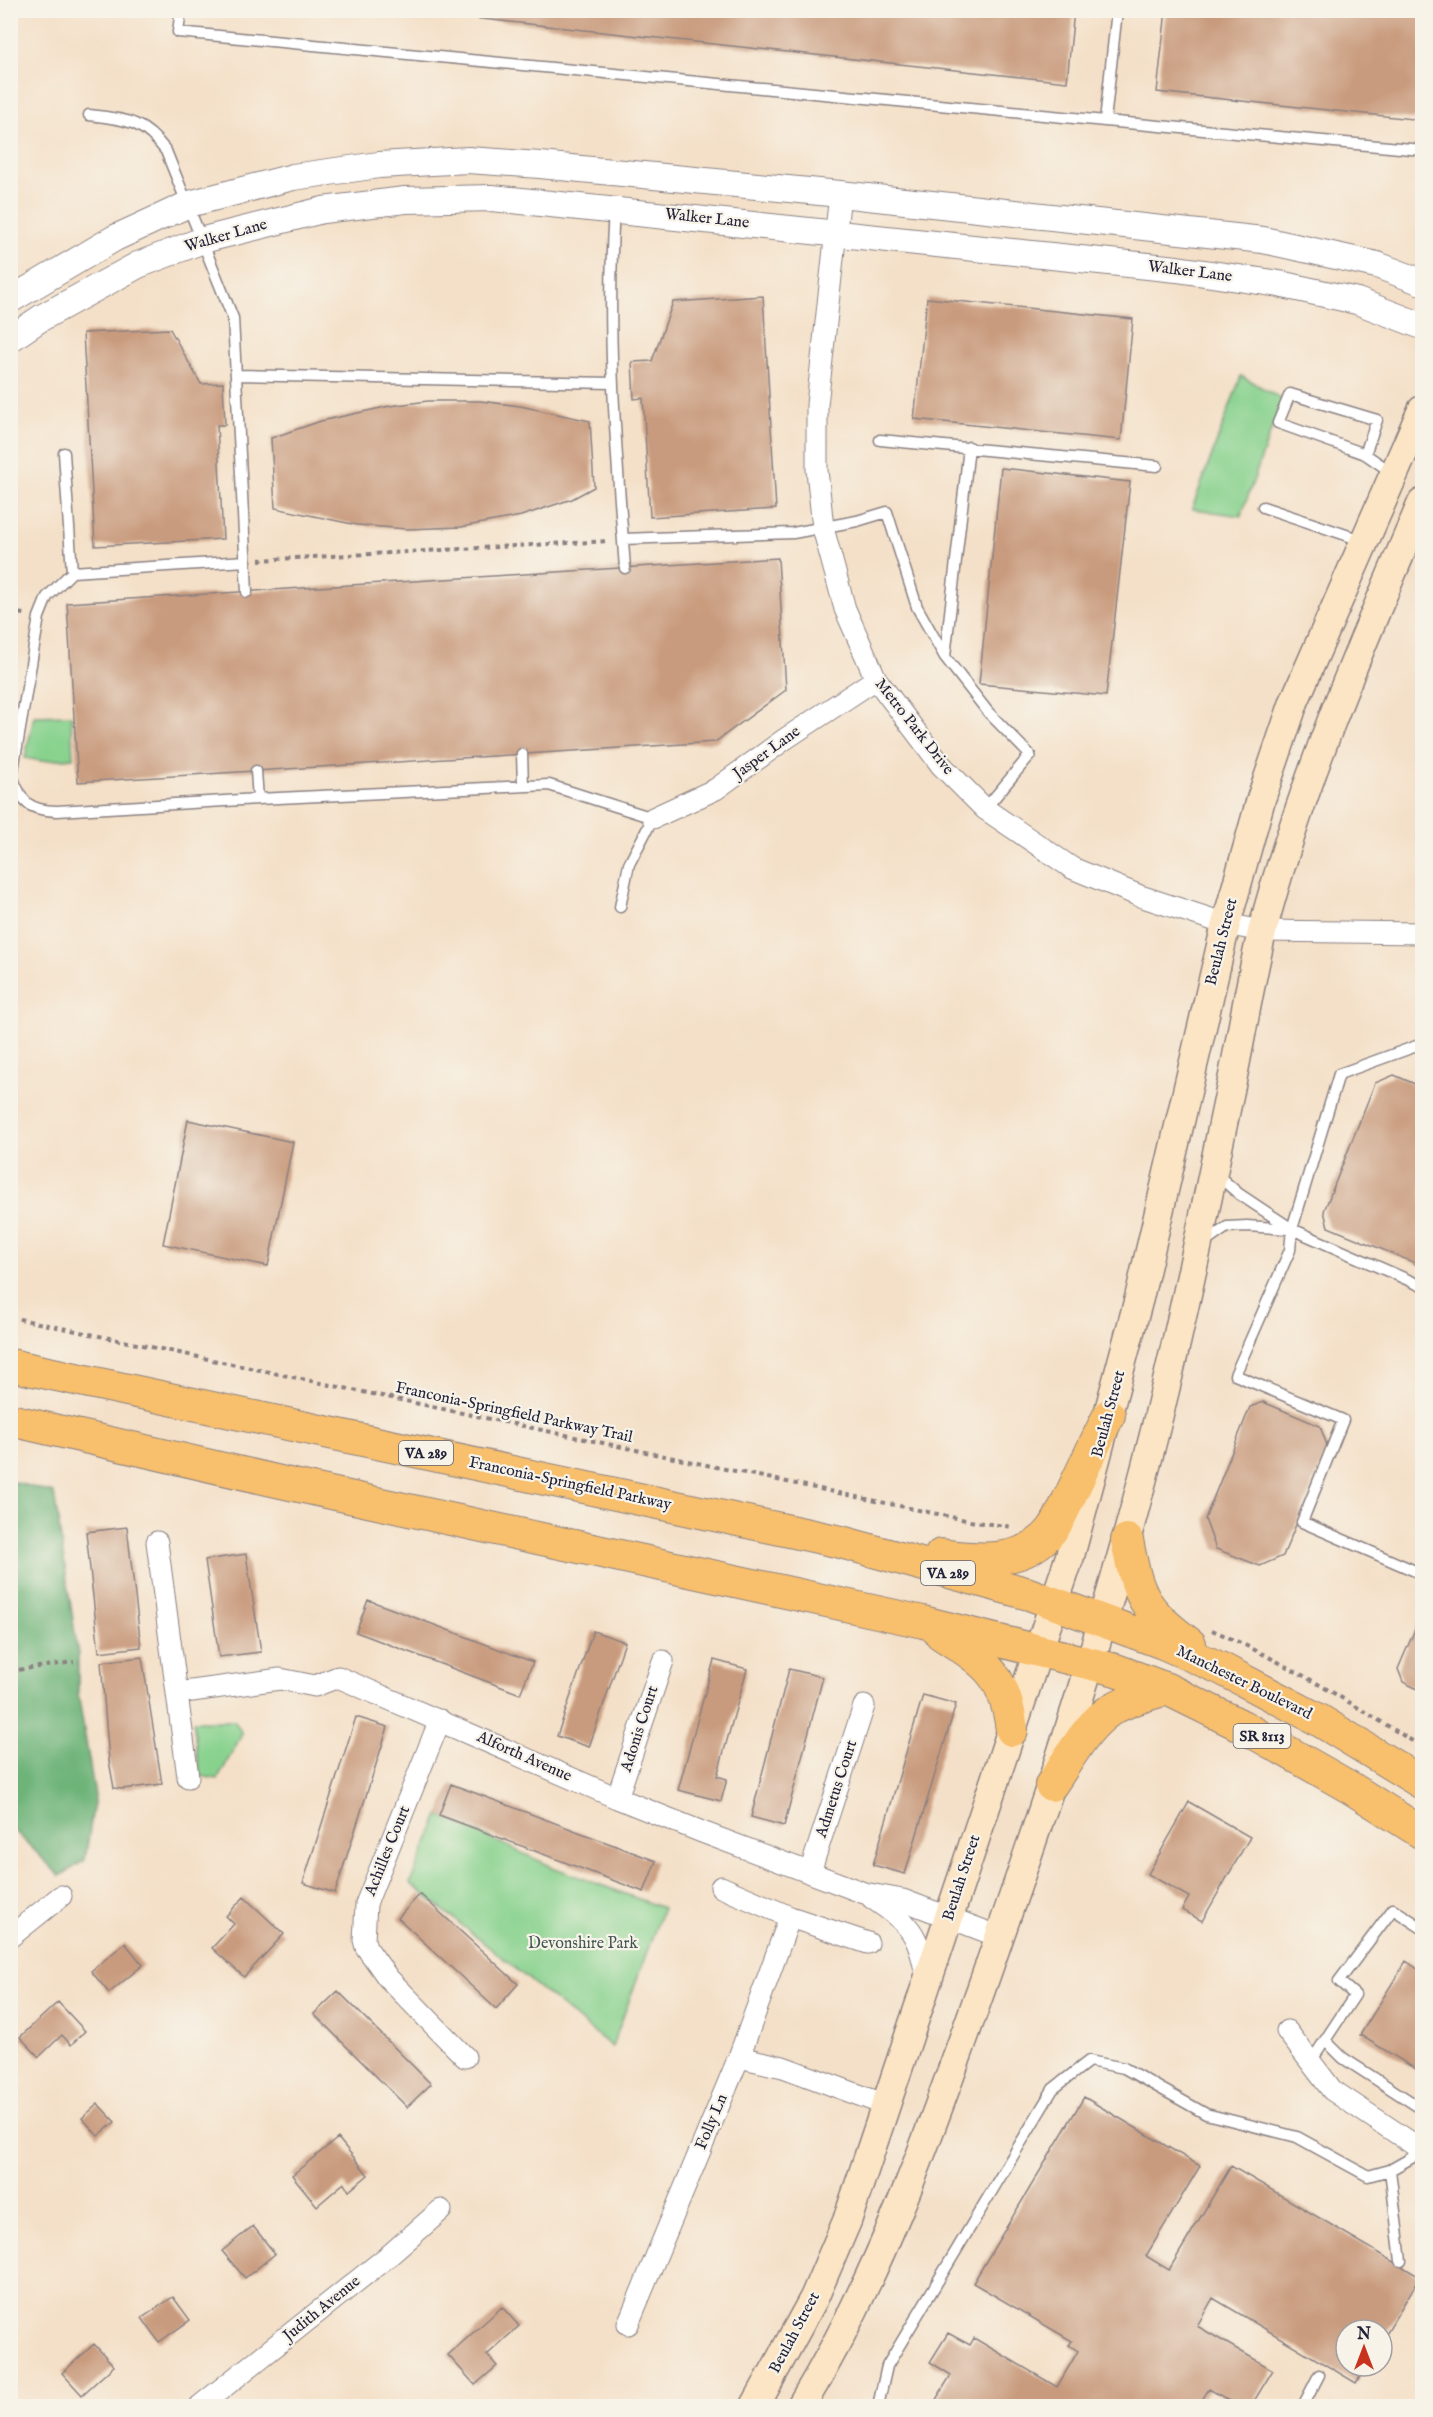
<svg xmlns="http://www.w3.org/2000/svg" width="1433" height="2417" font-family="'IM FELL English',serif">
<rect width="100%" height="100%" fill="#f7f3e8"/>
<filter id="ink" filterUnits="userSpaceOnUse"><feTurbulence type="fractalNoise" baseFrequency=".0167" numOctaves="2"/><feDisplacementMap in="SourceGraphic" scale="12" xChannelSelector="R" yChannelSelector="G"/><feConvolveMatrix kernelMatrix="1 2 1 2 8 2 1 2 1" color-interpolation-filters="sRGB"/></filter>
<filter id="wash" filterUnits="userSpaceOnUse"><feTurbulence type="fractalNoise" baseFrequency=".008" numOctaves="4" result="noise"/><feDisplacementMap in="SourceGraphic" scale="24" xChannelSelector="R" yChannelSelector="G"/><feGaussianBlur stdDeviation="1.35" result="paint"/><feColorMatrix in="noise" values="0 0 0 0 0 0 0 0 0 0 0 0 0 0 0 0 0 1.4 0 .05"/><feComposite in="paint" operator="in"/></filter>
<g filter="url(#wash)">
<rect width="100%" height="100%" fill="#f4e0c8"/>
<path fill="#88d28e" stroke="#557a64" stroke-width="1.5" d="M1241,376L1282,399L1241,516L1192,509Z
M71,715L73,758L41,761L25,758L34,716Z
M193,1721H235L242,1734L218,1779L200,1776Z
M439,1815L555,1868L663,1908L612,2047L410,1883Z"/>
<path fill="#6eb479" stroke="#486b5a" stroke-width="1.5" d="M11,1481L54,1493L78,1654V1693L95,1796L85,1860L60,1876L11,1827Z"/>
<g id="blocks">
<path fill="#c99b7e" d="M398,10H1074L1067,82Z
M1166,10H1422V120L1157,92Z
M763,296L776,509L650,517L643,398L634,399L632,362L652,361L673,302Z
M927,298L1133,319L1121,440L914,419Z
M170,329L201,384L223,383L225,425H217L223,539L95,546L83,333Z
M428,401H480L520,406L590,421L594,487L572,499L521,516L461,527L407,529L357,525L275,508L271,438L321,421L390,406Z
M1001,468L1130,482L1106,696L979,684Z
M778,558L786,690L715,742L78,782L67,603Z
M1394,1075L1422,1087V1266L1328,1227L1324,1211L1375,1083Z
M188,1120L293,1142L268,1266L163,1244Z
M1263,1402L1320,1426L1328,1448L1283,1556L1260,1566L1216,1549L1205,1519L1250,1407Z
M127,1527L141,1647L99,1652L86,1532Z
M246,1554L261,1652L219,1657L205,1560Z
M368,1600L533,1662L520,1694L356,1632Z
M1422,1613V1691L1403,1682L1398,1669Z
M593,1631L625,1642L589,1747L557,1736Z
M142,1657L162,1784L122,1789L114,1788L109,1761L101,1662Z
M714,1660L747,1669L717,1776L727,1779L721,1801L678,1790Z
M789,1669L823,1677L784,1826L751,1817Z
M923,1695L956,1704L905,1874L873,1865Z
M356,1717L388,1727L335,1893L303,1883Z
M451,1784L656,1861L644,1892L439,1815Z
M1189,1802L1250,1837L1202,1921L1182,1910L1189,1897L1148,1874Z
M420,1894L518,1984L496,2009L398,1918Z
M244,1897L284,1934L244,1977L212,1948L234,1924L226,1916Z
M125,1943L143,1965L109,1993L91,1971Z
M1406,1961L1422,1972V2073L1360,2035Z
M338,1991L431,2084L407,2107L314,2014Z
M58,2002L85,2031L71,2045L62,2035L39,2057L20,2037Z
M1084,2097L1200,2166L1146,2256L1169,2270L1231,2166L1420,2277L1382,2340V2330H1346V2366H1367L1356,2383L1213,2298L1197,2326L1273,2370L1251,2406H1239L1209,2389L1198,2406H932L951,2375L930,2362L948,2333L970,2345L974,2338L1057,2387L1078,2351L1069,2345L1072,2341L973,2283Z
M98,2104L115,2122L98,2136L82,2118Z
M338,2138L368,2175L349,2191L344,2183L317,2206L292,2175Z
M253,2226L275,2254L245,2278L222,2251Z
M173,2297L190,2320L159,2342L142,2318Z
M502,2307L519,2326L487,2355L497,2366L475,2385L448,2355Z
M94,2344L114,2366L82,2395L62,2373Z"/>
</g>
</g>
<g filter="url(#ink)">
<use href="#blocks" fill-opacity="0" stroke="#8b8182" stroke-width="1.5"/>
<g fill="none" stroke-linecap="round" stroke-linejoin="round">
<g stroke="#8b8182" stroke-width="13">
<path id="service" d="M181,10L178,32L1105,121L1117,10
M89,115C126,120 142,119 166,151L233,318L247,592
M1105,121L1422,150
M614,210C606,329 616,449 625,568
M237,375L612,383
M880,440L1157,466
M64,453L72,572
M1365,454L1377,420L1290,394L1278,423L1365,454L1394,474
M1263,507L1364,541
M623,539L793,533L857,521L887,512L917,607L945,657L988,712L1030,755L985,809
M246,561L72,572L47,597L39,617L12,776C22,803 28,810 57,811L258,799L549,785L653,818L629,864L620,907
M945,657L969,447
M522,754L523,785
M256,771L258,799
M1422,1044L1339,1074L1292,1229L1290,1250L1235,1375L1343,1420L1302,1522L1422,1574
M1216,1174L1239,1194L1292,1229L1422,1286
M1204,1243L1227,1227L1247,1226L1289,1229
M1325,2040L1343,2058L1422,2109
M1310,2063L1355,1995L1339,1981L1393,1909L1422,1928
M1401,2261L1390,2170L1422,2152
M878,2406L887,2366L1053,2089L1089,2061L1124,2068L1206,2114L1297,2137L1368,2176L1390,2170
M1303,2406L1319,2375"/>
</g>
<g stroke="#8b8182" stroke-width="23">
<path id="minor" d="M840,194L817,405V470L823,528L845,609L876,679L941,765L985,809L1072,868L1140,896L1226,924L1262,931L1422,933
M653,818L716,789L785,739L876,679
M157,1542L188,1777
M177,1693L280,1679L315,1686L338,1677L617,1798L702,1832L864,1893L903,1900L1000,1937
M440,1720L366,1904L364,1940L366,1947L388,1978L465,2057
M617,1798L663,1661
M810,1872L864,1706
M721,1887L790,1917L868,1943
M872,1898C912,1925 918,1933 927,1980
M10,1937L61,1896
M1287,2031L1332,2090L1422,2150
M739,2057L783,2067L886,2105
M628,2324L739,2057L790,1917
M200,2406L392,2253L441,2210"/>
</g>
<g stroke="#8b8182" stroke-width="28">
<path id="tertiary" d="M10,300L115,238L189,204L293,177L379,165L468,160L540,165L840,194L1263,240L1377,265L1422,282
M10,339L41,318L138,265L203,240L323,210L405,200L492,198L1177,269L1279,284L1357,301L1422,326"/>
</g>
<g stroke="#8b8182" stroke-width="31">
<path id="secondary" d="M755,2406L814,2298L847,2221L1070,1556L1139,1298L1226,924L1261,799L1294,702L1422,410
M801,2406C882,2273 932,2127 984,1981C1051,1790 1115,1598 1162,1402C1189,1294 1210,1185 1233,1076C1243,1027 1251,977 1263,928C1302,782 1362,642 1422,503"/>
</g>
<g stroke="#8b8182" stroke-width="34">
<path id="primary" d="M10,1365L841,1542L1029,1594L1163,1643L1222,1669L1319,1720L1422,1783
M10,1420L285,1483L923,1622L1116,1670L1167,1689L1242,1726L1351,1788L1422,1833
M1127,1540C1138,1598 1143,1608 1190,1644
M941,1555C980,1560 1024,1565 1052,1530C1060,1520 1065,1506 1071,1494C1084,1467 1096,1441 1109,1415
M941,1634C986,1663 1005,1674 1012,1730
M1051,1785C1069,1760 1086,1724 1114,1708C1130,1699 1149,1694 1167,1689"/>
</g>
<path stroke="#8b8182" stroke-width="4" stroke-dasharray="4.5 4.5" stroke-linecap="butt" d="M259,560L608,541
M10,612L24,614
M10,1317L975,1522L1013,1527
M1212,1630C1286,1662 1354,1705 1422,1747
M10,1671L74,1662"/>
<use href="#service" stroke="#fff" stroke-width="10"/>
<use href="#minor" stroke="#fff" stroke-width="21"/>
<use href="#tertiary" stroke="#fff" stroke-width="26"/>
<use href="#secondary" stroke="#fce5c4" stroke-width="28"/>
<use href="#primary" stroke="#f8bf6c" stroke-width="32"/>
</g>
</g>
<g text-anchor="middle" dominant-baseline="central" stroke-width="4.5" stroke-linejoin="round" paint-order="stroke">
<g fill="#f7f3e8" stroke="#62616f" stroke-width="1.5">
<rect x="399" y="1441" width="54" height="24" rx="4.5"/>
<rect x="921" y="1561" width="54" height="24" rx="4.5"/>
<rect x="1233.5" y="1724" width="57" height="24" rx="4.5"/>
</g>
<g font-size="15" font-weight="bold" fill="#22223b">
<text x="426" y="1453">VA 289</text>
<text x="948" y="1573">VA 289</text>
<text x="1262" y="1736">SR 8113</text>
</g>
<g font-size="16" fill="#22223b" stroke="#f7f3e8">
<text transform="translate(707 219) rotate(6)">Walker Lane</text>
<text transform="translate(226 236) rotate(-16)">Walker Lane</text>
<text transform="translate(1190 272) rotate(7)">Walker Lane</text>
<text transform="translate(914 727) rotate(52)">Metro Park Drive</text>
<text transform="translate(767 753) rotate(-36)">Jasper Lane</text>
<text transform="translate(1222 942) rotate(-76)">Beulah Street</text>
<text transform="translate(514 1413) rotate(12)">Franconia-Springfield Parkway Trail</text>
<text transform="translate(1109 1414) rotate(-75)">Beulah Street</text>
<text transform="translate(570 1484) rotate(12)">Franconia-Springfield Parkway</text>
<text transform="translate(1244 1683) rotate(26)">Manchester Boulevard</text>
<text transform="translate(640 1729) rotate(-72)">Adonis Court</text>
<text transform="translate(524 1757) rotate(24)">Alforth Avenue</text>
<text transform="translate(837 1789) rotate(-72)">Admetus Court</text>
<text transform="translate(388 1851) rotate(-68)">Achilles Court</text>
<text transform="translate(962 1878) rotate(-72)">Beulah Street</text>
<text transform="translate(712 2122) rotate(-67)">Folly Ln</text>
<text transform="translate(322 2309) rotate(-39)">Judith Avenue</text>
<text transform="translate(795 2333) rotate(-62)">Beulah Street</text>
</g>
<g font-size="16" fill="#415754" stroke="#f7f3e8">
<text x="583" y="1944">Devonshire Park</text>
</g>
</g>
<rect width="1433" height="2417" fill="none" stroke="#f7f3e8" stroke-width="36"/>
<g transform="translate(1364 2348)"><circle r="28" fill="#f7f3e8" stroke="#a29fa3" stroke-width="1.5"/>
<path d="M0-4.5L10 22L0 15L-10 22Z" fill="#c8321e"/>
<text y="-9" font-size="16" font-weight="bold" text-anchor="middle" fill="#22223b">N</text>
</g>
</svg>
